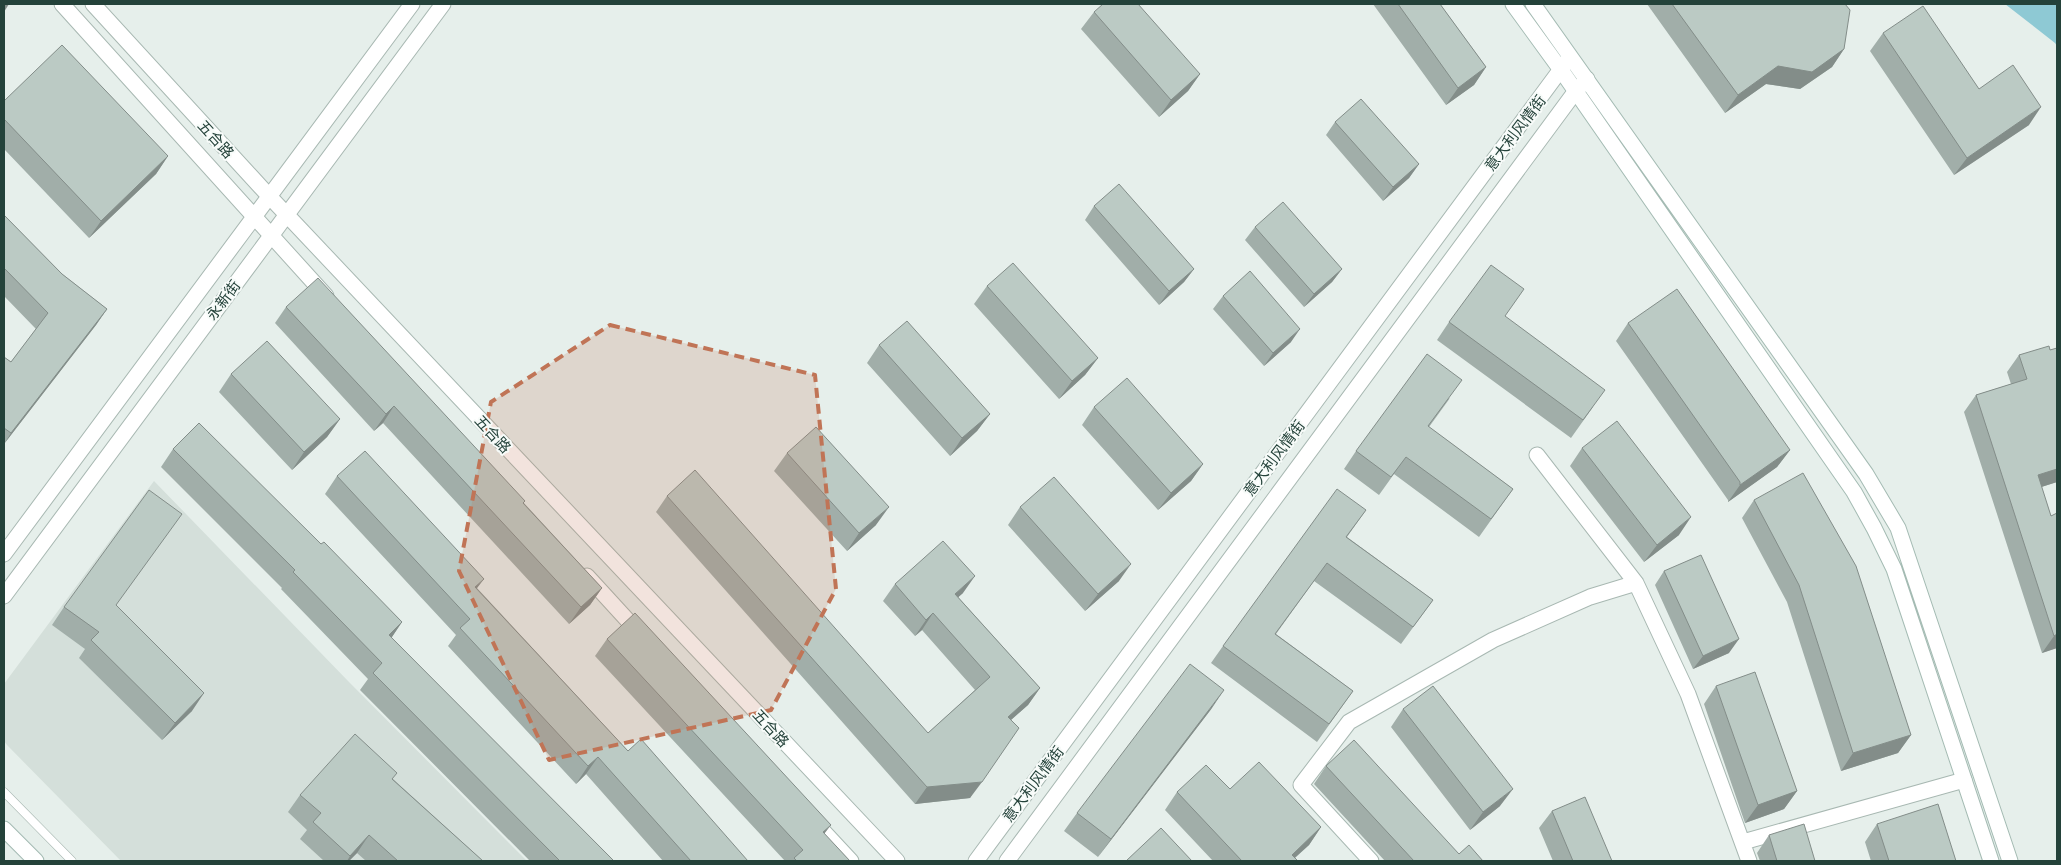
<svg xmlns="http://www.w3.org/2000/svg" width="2061" height="865" font-family="Poppins,'Noto Sans SC',sans-serif">
<rect width="100%" height="100%" fill="#e6efeb"/>
<path fill="#d4dfda" d="M154,481L349,682L527,861H121L7,745L4,741V684Z"/>
<path fill="#8ec9d4" d="M2005,4H2057V46L2055,43Z"/>
<g fill="none" stroke-linecap="round" stroke-linejoin="round">
<g stroke="#a8b8b2" stroke-width="9">
<path id="service" d="M4,792L72,861"/>
</g>
<g stroke="#a8b8b2" stroke-width="17">
<path id="minor" d="M1537,455L1636,583L1688,694L1749,861
M1743,842L1964,780
M1371,861L1301,785L1349,722L1493,640L1590,597L1636,583"/>
</g>
<g stroke="#a8b8b2" stroke-width="17">
<path id="tertiary" d="M62,4L326,296
M93,4L269,196L897,861
M4,554L412,4
M587,576L641,635
M4,596L443,4
M811,818L851,861
M976,861L1567,61
M1007,861L1575,92L1587,79"/>
</g>
<g stroke="#a4bbb3" stroke-width="17">
<path id="secondary" d="M1513,4L1561,70L1854,492L1874,528L1894,569L1991,861
M1533,4L1866,474L1898,528L2010,861
M4,829L36,861"/>
</g>
<use href="#service" stroke="#fff" stroke-width="8"/>
<use href="#minor" stroke="#fff" stroke-width="15"/>
<use href="#tertiary" stroke="#fff" stroke-width="15"/>
<use href="#secondary" stroke="#fff" stroke-width="15"/>
</g>
<path fill="#a1aea9" d="M1373,4H1440L1486,67L1474,85L1446,105Z
M1647,4H1845L1844,49L1832,67L1800,89L1766,84L1725,113Z
M1094,12L1200,74L1188,91L1159,117L1081,29Z
M1883,33L1979,89L2029,125L1954,175L1870,51Z
M4,101L168,156L156,174L89,238L4,149Z
M1335,122L1419,164L1409,178L1383,201L1326,135Z
M1094,206L1194,269L1184,282L1159,305L1085,220Z
M4,215L62,274L107,309L96,325L4,444V357L11,362L36,329L4,296Z
M1255,227L1342,269L1332,282L1304,307L1245,240Z
M987,286L1098,358L1085,375L1059,399L974,304Z
M1223,296L1291,342L1264,366L1213,309Z
M286,307L524,503L602,588L590,605L569,624L383,423L374,431L275,323Z
M1505,316L1593,407L1571,438L1437,340L1449,322Z
M1628,323L1790,450L1777,467L1728,502V500L1616,341Z
M879,345L990,414L977,431L950,456L867,363Z
M2057,348V482L2041,487L2051,516L2057,513V648L2042,653L1964,412L1976,395L2011,384L2007,372L2019,355L2050,350Z
M231,374L340,419L327,437L292,470L219,392Z
M1450,398L1429,427L1513,489L1479,537L1394,474L1379,495L1344,469L1356,451Z
M1094,407L1203,464L1191,481L1158,510L1082,425Z
M1582,448L1679,535L1644,562L1570,466Z
M173,449L321,544L402,622L391,638L614,861H530L360,690L368,679L281,589L282,588L161,467Z
M787,453L876,525L847,551L774,471Z
M337,476L477,588L628,751L748,861H663L586,774L576,784L448,646L456,635L325,494Z
M667,496L928,733L975,690L922,630L915,636L883,601L895,584L963,593L958,597L1040,688L1028,705L1011,720L970,798L915,804L656,512Z
M1754,500L1911,735L1898,753L1841,771L1787,602L1742,518Z
M1020,507L1119,581L1085,611L1008,525Z
M1366,510L1347,537L1433,600L1401,644L1314,581L1276,634L1353,691L1317,742L1211,663L1223,646Z
M1664,571L1729,653L1693,669L1655,585Z
M116,606L192,711L162,740L79,658L85,649L52,625L64,607Z
M607,639L824,834L850,861H785L595,656Z
M1716,686L1797,791L1784,809L1745,823L1704,704Z
M1212,708L1098,857L1064,831L1077,813Z
M1403,709L1500,806L1470,830L1391,727Z
M1326,766L1459,854L1483,861H1385L1314,784Z
M393,779L483,861H366L357,853L349,861H324L300,839L307,830L288,812L300,795Z
M1230,789L1321,827L1309,845L1295,858L1298,861H1213L1165,810L1177,792Z
M1552,811L1612,861H1553L1539,828Z
M1877,824L1956,861H1871L1865,842Z
M1769,835L1815,861H1760L1757,853Z"/>
<path fill="#838d89" d="M6,4H9L4,12V6Z
M1844,49L1832,67L1800,89L1766,84L1725,113L1738,95L1778,66Z
M1486,67L1474,85L1446,105L1458,88Z
M1200,74L1188,91L1159,117L1171,100Z
M2041,107L2029,125L1954,175L1967,158Z
M168,156L156,174L89,238L101,221Z
M1419,164L1409,178L1383,201L1393,187Z
M1194,269L1184,282L1159,305L1169,291Z
M1342,269L1332,282L1304,307L1314,294Z
M107,309L96,325L4,444L11,433Z
M1300,329L1291,342L1264,366L1273,353Z
M1098,358L1085,375L1059,399L1072,381Z
M394,406L383,423L374,431L386,414Z
M990,414L977,431L950,456L962,438Z
M340,419L327,437L292,470L304,452Z
M1790,450L1777,467L1728,502L1740,485Z
M1203,464L1191,481L1158,510L1171,493Z
M2057,469V482L2026,492L2038,475Z
M889,507L876,525L847,551L859,533Z
M1691,517L1679,535L1644,562L1657,545Z
M1131,564L1119,581L1085,611L1098,594Z
M975,576L963,593L944,610L955,594Z
M484,579L471,596L475,587Z
M602,588L590,605L569,624L581,607Z
M933,613L922,630L915,636L926,620Z
M402,622L390,640L389,635Z
M2057,634V648L2042,653L2054,636Z
M1739,639L1729,653L1693,669L1703,656Z
M1040,688L1028,705L996,733L1008,717Z
M1224,690L1212,708L1098,857L1111,839Z
M204,693L192,711L162,740L175,723Z
M1911,735L1898,753L1841,771L1853,753Z
M598,757L586,774L576,784L588,766Z
M982,782L970,798L915,804L927,787Z
M1513,789L1500,806L1470,830L1483,812Z
M1797,791L1784,809L1745,823L1758,805Z
M831,825L818,842L823,832Z
M1321,827L1309,845L1291,861L1292,855Z
M369,835L357,853L349,861H347L350,856Z"/>
<path fill="#bbcac4" stroke="#838d89" d="M1103,4H1138L1200,74L1171,100L1094,12Z
M1398,4H1440L1486,67L1458,88Z
M1672,4H1845L1850,10L1844,49L1812,72L1778,66L1738,95Z
M1923,6L1979,89L2013,65L2041,107L1967,158L1883,33Z
M62,45L168,156L101,221L4,119V101Z
M1361,99L1419,164L1393,187L1335,122Z
M1119,184L1194,269L1169,291L1094,206Z
M1283,202L1342,269L1314,294L1255,227Z
M4,215L62,274L107,309L11,433L4,428V357L11,362L48,313L4,268Z
M1013,263L1098,358L1072,381L987,286Z
M1491,265L1524,289L1505,316L1605,390L1583,420L1449,322Z
M1250,271L1300,329L1273,353L1223,296Z
M318,278L525,501L523,503L602,588L581,607L394,406L386,414L286,307Z
M1677,289L1790,450L1740,485V482L1628,323Z
M907,321L990,414L962,438L879,345Z
M267,341L340,419L304,452L231,374Z
M2049,346L2050,350L2057,348V469L2038,475L2051,516L2057,513V634L2054,636L1976,395L2027,379L2019,355Z
M1427,354L1462,380L1428,426L1513,489L1491,519L1406,457L1391,477L1356,451Z
M1127,378L1203,464L1171,493L1094,407Z
M1617,421L1691,517L1657,545L1582,448Z
M199,423L321,544L324,542L402,622L389,635L614,861H560L373,673L382,663L293,572L295,570L173,449Z
M816,427L889,507L859,533L787,453Z
M365,451L484,579L475,587L628,751L641,739L748,861H691L598,757L588,766L460,628L470,619L337,476Z
M695,470L928,733L990,677L933,613L926,620L895,584L943,541L975,576L955,594L1040,688L1008,717L1019,728L982,782L927,787L667,496Z
M1803,473L1856,566L1911,735L1853,753L1799,585L1754,500Z
M1054,477L1131,564L1098,594L1020,507Z
M1337,489L1366,510L1346,537L1433,600L1413,627L1327,563L1275,634L1353,691L1329,724L1223,646Z
M149,490L182,514L116,605L204,693L175,723L91,640L99,632L64,607Z
M1701,555L1739,639L1703,656L1664,571Z
M635,613L831,825L823,832L850,861H797L794,858L803,850L607,639Z
M1190,664L1224,690L1111,839L1077,813Z
M1755,672L1797,791L1758,805L1716,686Z
M1433,686L1513,789L1483,812L1403,709Z
M355,734L397,773L392,779L483,861H398L369,835L350,856L313,822L321,813L300,795Z
M1354,740L1459,854L1469,845L1483,861H1414L1326,766Z
M1259,762L1321,827L1292,855L1298,861H1242L1177,792L1206,765L1230,789Z
M1585,797L1612,861H1573L1552,811Z
M1938,804L1956,861H1889L1877,824Z
M1804,824L1815,861H1777L1769,835Z
M1161,828L1192,861H1126Z"/>
<path fill="#c07456" fill-opacity="0.2" stroke="#c07456" stroke-width="4" stroke-dasharray="10 6" stroke-linejoin="round" d="M610,325L815,375L836,589L771,710L549,760L459,571L491,402Z"/>
<g text-anchor="middle" dominant-baseline="central" stroke-width="4" stroke-linejoin="round" paint-order="stroke">
<g font-size="15" fill="#24423a" stroke="#f7fbf9">
<text transform="translate(1515 133) rotate(-53)">意大利风情街</text>
<text transform="translate(216 139) rotate(48)">五合路</text>
<text transform="translate(223 300) rotate(-53)">永新街</text>
<text transform="translate(493 434) rotate(47)">五合路</text>
<text transform="translate(1274 458) rotate(-53)">意大利风情街</text>
<text transform="translate(771 728) rotate(47)">五合路</text>
<text transform="translate(1033 784) rotate(-53)">意大利风情街</text>
</g>
</g>
<rect width="2061" height="865" fill="none" stroke="#24423a" stroke-width="10"/>
</svg>
